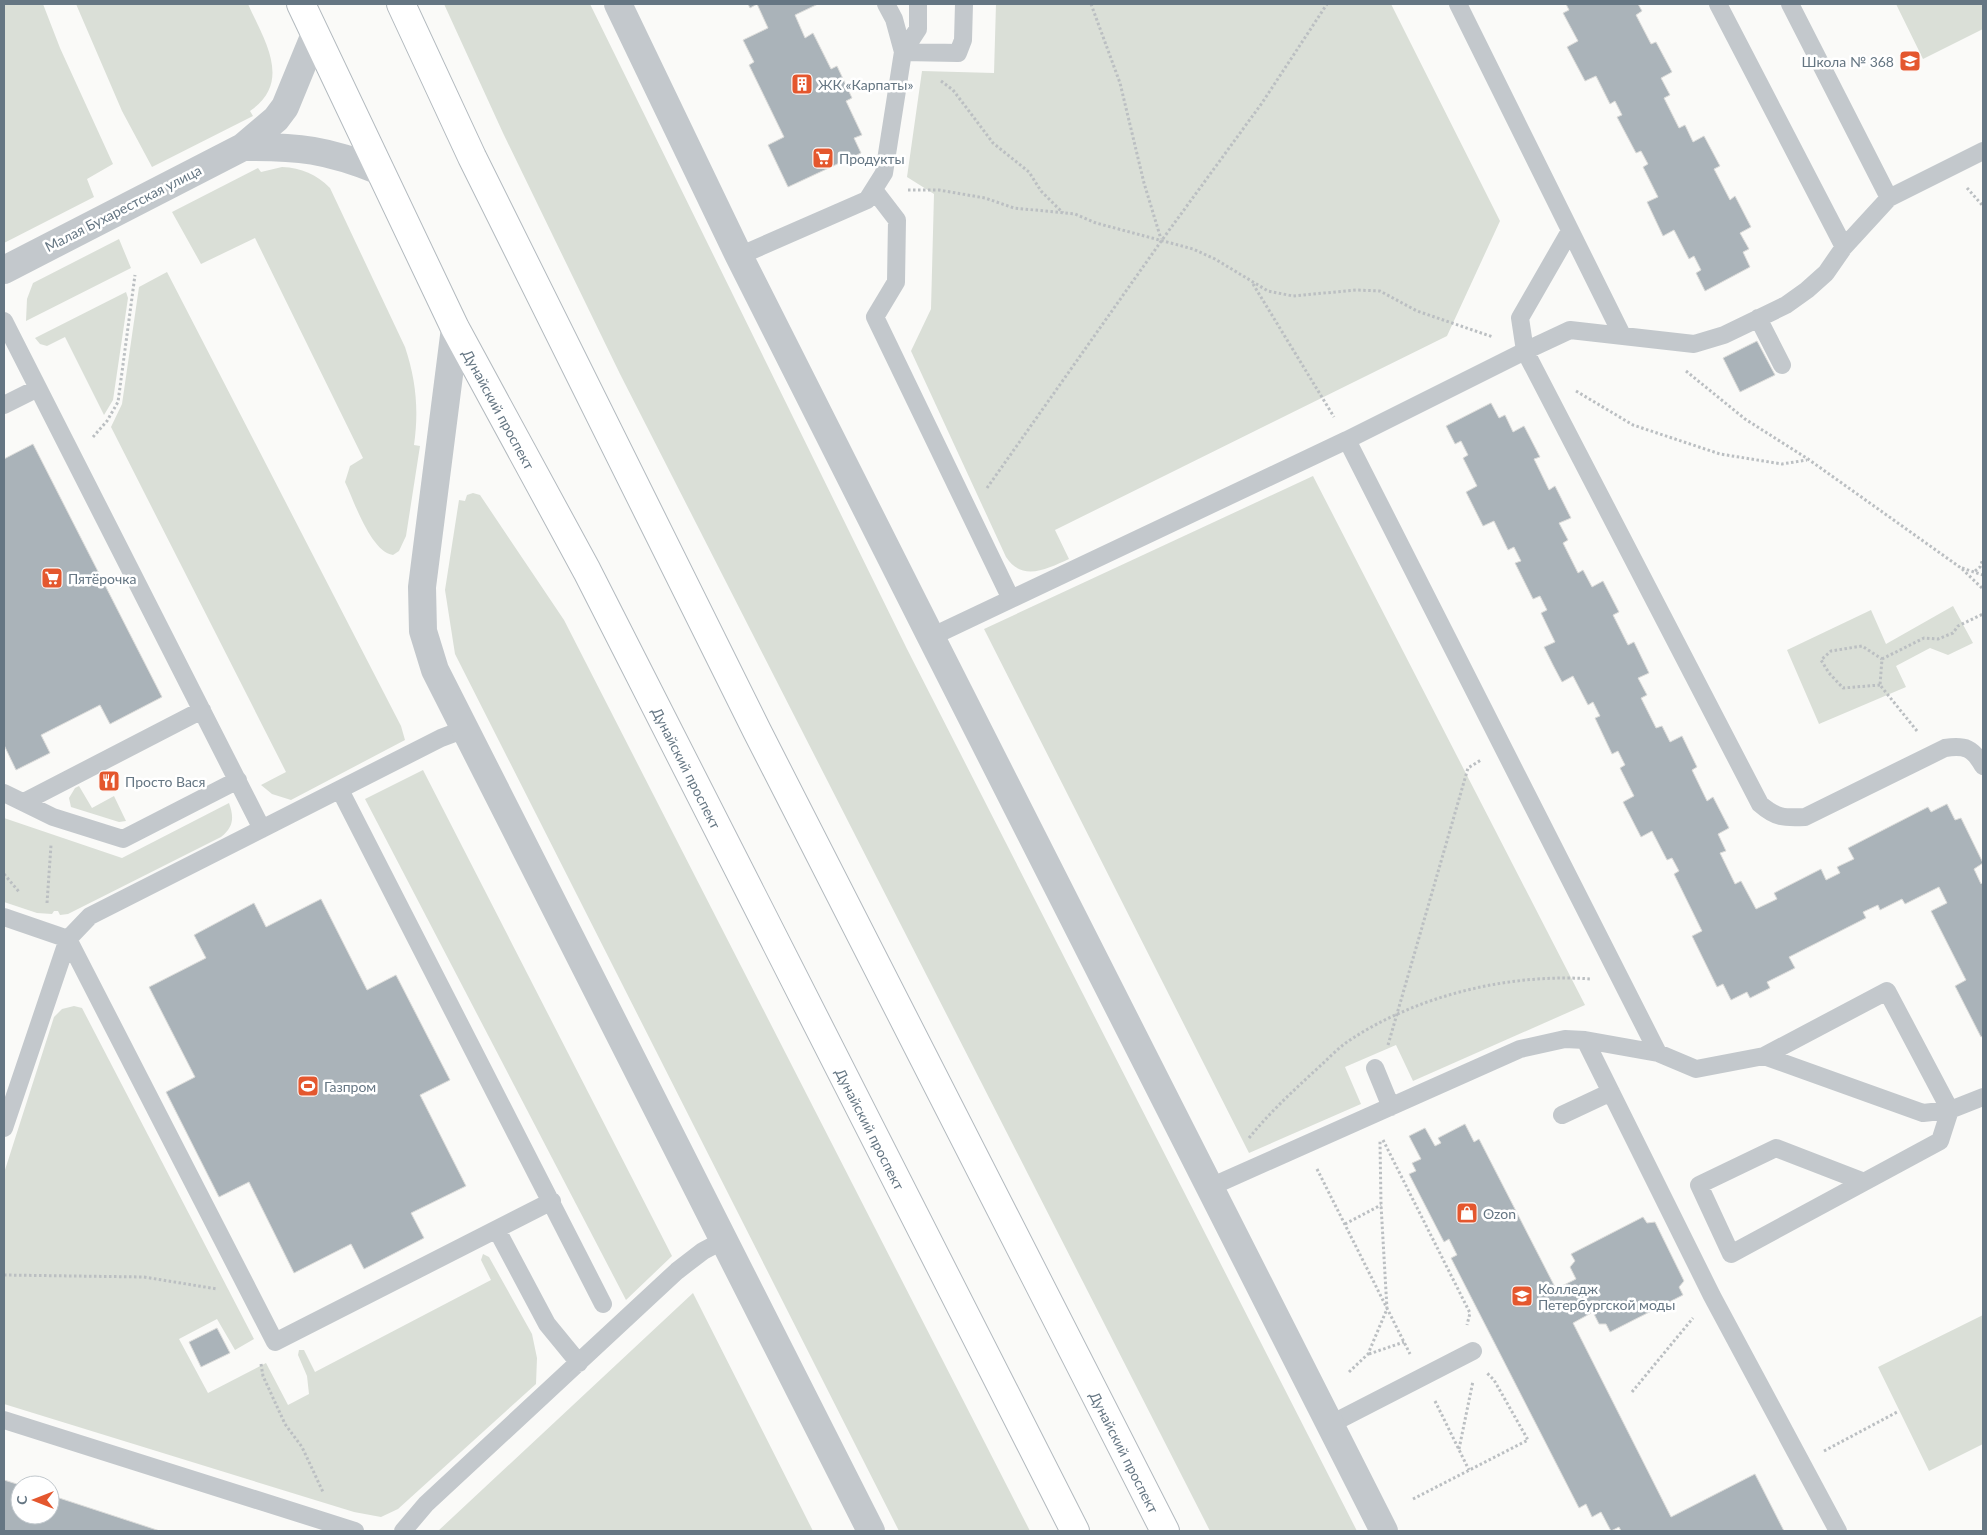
<svg xmlns="http://www.w3.org/2000/svg" width="1987" height="1535" font-family="Lato,sans-serif">
<rect width="100%" height="100%" fill="#fafaf8"/>
<path fill="#dadfd7" d="M4,4H43L60,48L113,164L87,179L94,197L4,243Z
M76,4H248C264,40 293,82 250,111L253,116L152,167L122,111Z
M444,4H590L907,649L1357,1531H1210L620,374L503,133Z
M996,4H1391L1500,221L1447,336L1055,530L1069,559C1047,569 1022,582 1006,557L911,351L931,309L934,194L907,177L922,71L994,73Z
M1896,4H1983V29L1923,59Z
M282,167C302,168 316,174 330,188L405,347C416,380 419,410 414,445L420,446L406,536L399,551L393,555C371,552 354,501 345,482L350,466L363,458L255,238L201,264L172,212L258,168L261,172Z
M119,239L131,268L26,321L27,299L33,283Z
M167,272L401,726L405,740L291,800L272,794L261,785L286,772L111,427L122,404L139,287Z
M126,292L128,298L113,400L104,415L65,337L47,346L40,344L35,338Z
M1313,476L1585,1005L1413,1081L1396,1045L1345,1067L1361,1104L1249,1153L984,629Z
M473,493L480,495L564,620L1030,1531H899L455,654L445,590L459,500L465,501L467,495Z
M1953,606L1973,643L1948,655L1930,648L1896,666L1906,687L1819,724L1787,650L1871,610L1886,644Z
M423,770L672,1256L626,1300L365,799Z
M79,786L92,808L114,796L126,821L119,822L71,807L69,798L75,788Z
M229,803C234,817 234,827 221,837L68,914L60,915L58,911H54L52,914L37,913L4,902V818L122,858Z
M74,1006L82,1008L254,1339L235,1350L217,1319L179,1339L208,1393L266,1363L288,1405L309,1394L307,1376L298,1355L299,1350H304L315,1372L491,1280L481,1260L483,1254L489,1257L532,1334L537,1358L536,1384L398,1509L381,1517L354,1512L4,1404V1173L54,1017L62,1009Z
M693,1293L813,1531H438Z
M1983,1315V1444L1929,1471L1878,1367Z"/>
<path fill="#aab3b9" stroke="#dcdcda" d="M748,4H818L795,15L805,38L813,33L831,69L837,66L852,98L846,101L862,135L854,138L861,153L788,187L768,145L784,137L749,65L754,62L743,40L768,28L757,4L750,8Z
M1566,4H1638L1642,11L1636,15L1651,44L1656,42L1672,72L1661,78L1670,95L1664,98L1679,128L1685,125L1693,142L1704,136L1720,166L1714,169L1730,200L1735,196L1751,227L1740,233L1749,249L1743,252L1750,267L1705,291L1696,273L1701,270L1694,256L1689,259L1674,230L1663,236L1647,202L1658,197L1643,167L1648,164L1641,151L1636,153L1617,117L1622,115L1615,101L1610,104L1596,76L1585,81L1567,47L1578,41L1563,13L1569,10Z
M1757,341L1775,375L1740,392L1723,358Z
M1491,403L1499,418L1505,415L1513,432L1524,426L1540,457L1534,459L1549,490L1555,486L1571,518L1559,523L1568,540L1563,543L1578,573L1583,570L1592,587L1603,581L1619,612L1613,615L1628,645L1634,642L1649,673L1638,678L1647,695L1641,698L1656,728L1662,726L1670,742L1682,736L1697,767L1692,770L1707,801L1713,797L1729,828L1718,834L1726,851L1720,853L1735,884L1741,881L1756,909L1777,899L1774,893L1821,869L1826,880L1840,873L1837,867L1854,859L1848,848L1928,807L1931,812L1947,804L1955,820L1961,818L1983,863L1974,869L1981,884L1983,882V1036L1981,1037L1955,986L1966,980L1931,911L1947,903L1939,887L1905,904L1902,899L1880,910L1878,905L1863,912L1866,918L1789,957L1795,968L1767,982L1770,988L1750,998L1747,992L1731,1000L1723,984L1717,987L1692,936L1702,931L1674,874L1679,871L1672,858L1667,860L1652,831L1641,837L1623,802L1634,796L1620,768L1625,765L1618,751L1612,754L1595,718L1600,716L1593,702L1588,705L1573,676L1562,682L1553,665L1544,647L1555,642L1541,613L1547,610L1540,596L1533,599L1515,563L1521,561L1514,547L1508,550L1494,521L1483,526L1466,492L1477,486L1463,458L1468,455L1461,441L1455,444L1446,426Z
M33,444L162,697L110,724L100,705L41,735L50,753L16,770L4,745V459Z
M321,899L367,990L396,975L450,1080L420,1095L466,1186L411,1213L424,1238L364,1269L351,1244L294,1273L249,1182L219,1197L166,1092L195,1077L149,987L206,958L194,935L254,903L266,927Z
M1465,1124L1474,1142L1479,1139L1556,1289L1576,1279L1570,1267L1575,1261L1571,1254L1643,1217L1647,1223L1655,1222L1684,1281L1679,1287L1683,1295L1610,1332L1606,1324H1599L1593,1312L1573,1323L1671,1517L1755,1474L1784,1531H1621L1619,1527L1611,1531L1601,1512L1592,1517L1586,1504L1579,1508L1451,1258L1457,1255L1449,1239L1444,1242L1409,1174L1416,1171L1412,1163L1421,1159L1409,1136L1425,1128L1435,1146L1441,1143L1438,1138Z
M217,1328L230,1353L201,1367L189,1342Z
M4,1480L20,1485V1515H50V1495L160,1531H4Z"/>
<g fill="none" stroke-linecap="round" stroke-linejoin="round">
<g stroke="#b3babf" stroke-width="30">
<g id="secondary">
<path id="s1" d="M301,4L455,328L587,571L1075,1531"/>
<path id="s2" d="M401,4L472,157L757,731L1165,1531"/>
</g>
</g>
<path stroke="#bbbfc2" stroke-width="3" stroke-dasharray="2.5 2.5" stroke-linecap="butt" d="M1091,4L1120,83L1144,183L1161,239
M941,81L953,90L993,143L1029,172L1041,191L1063,213
M1967,188L1983,206
M908,190H939L985,198L1014,208L1075,214L1096,223L1193,249L1215,259L1268,291L1293,296L1356,290L1380,291L1417,311L1493,337
M1253,284L1334,417
M1686,371L1745,419L1808,459L1961,568L1983,589
M1576,391L1633,425L1720,454L1782,464L1807,460
M93,437L107,421L118,402L135,275
M987,488L1162,240L1262,103L1327,4
M1962,568L1983,575
M1975,571L1980,567L1983,559
M1880,685L1843,688L1829,673L1821,660L1831,651L1862,646L1882,659
M1917,731L1880,685L1882,659L1924,638L1938,639L1953,633L1958,626L1983,614
M4,874L20,893
M47,903L51,845
M1388,1045L1468,768L1481,760
M1249,1138C1270,1112 1294,1090 1319,1067C1329,1058 1339,1047 1350,1040C1418,995 1511,973 1591,979
M1383,1140L1470,1313L1467,1325
M1317,1169L1410,1354
M1345,1224L1381,1205
M4,1275L144,1277L217,1289
M1369,1354L1404,1342
M261,1364L263,1376L285,1424L302,1447L323,1492
M1349,1372L1368,1354L1387,1309L1381,1205L1380,1141
M1632,1392L1693,1318
M1435,1401L1469,1470
M1459,1449L1473,1381
M1824,1451L1899,1411
M1413,1499L1528,1440L1494,1380L1486,1372"/>
<path stroke="#c3c8cc" stroke-width="18" d="M1458,4L1622,335
M1718,4L1844,247
M1790,4L1889,198
M903,52L958,53L963,40L964,4
M903,52L918,29V4
M1983,151L1889,198L1844,247L1826,273L1807,290L1786,305L1724,335L1694,344L1570,330L1525,351L1760,804C1776,818 1784,818 1805,817L1945,748C1965,745 1973,748 1983,766
M874,190L897,220L896,282L875,317L1011,599
M1570,231L1520,318L1525,351L1347,440L1658,1053
M739,256L867,200L884,173L903,52L894,19L886,4
M1758,318L1782,365
M4,321L262,829
M4,405L38,388
M931,637L1347,440
M465,729L441,738L90,916L68,939L275,1342L552,1201
M340,790L603,1304
M4,793L53,817L123,839L238,780
M24,802L202,710
M4,917L68,939L4,1128
M1585,1040L1712,1296L1838,1531
M1764,1056L1923,1113L1950,1110L1983,1097
M1375,1068L1391,1107
M1562,1115L1611,1092
M1208,1188L1520,1049L1565,1039L1585,1040L1658,1053L1696,1069L1764,1056L1887,991L1950,1110L1940,1141L1731,1254L1699,1185L1776,1148L1864,1182
M497,1230L547,1324L579,1363
M4,1420L355,1531
M1329,1425L1473,1351
M403,1531L426,1504L677,1271L703,1251L724,1240"/>
<path stroke="#c3c8cc" stroke-width="28" d="M618,4L739,256L931,637L1384,1531
M243,147C298,146 328,150 380,171
M4,270L243,147L276,119L285,107L315,34
M455,328L422,587L423,631L435,670L871,1531"/>
<use href="#secondary" stroke="#fff" stroke-width="28"/>
</g>
<defs>
<g id="school-square" transform="scale(1.125)"><rect x="-9" y="-9" width="18" height="18" rx="4" fill="#e4572e" stroke="#fff"/><path d="M0-5L7-2L0 1L-7-2ZM-4 1L0 2.5L4 1V4Q0 6-4 4Z" fill="#fff"/></g>
<g id="building-square" transform="scale(1.125)"><rect x="-9" y="-9" width="18" height="18" rx="4" fill="#e4572e" stroke="#fff"/><path d="M-4-6H4V6H1V3H-1V6H-4ZM-2.5-4.3h1.7v1.8h-1.7ZM.8-4.3h1.7v1.8H.8ZM-2.5-1h1.7V.8h-1.7ZM.8-1h1.7V.8H.8Z" fill="#fff"/></g>
<g id="supermarket-square" transform="scale(1.125)"><rect x="-9" y="-9" width="18" height="18" rx="4" fill="#e4572e" stroke="#fff"/><path d="M-6-5.5h2.5l.6 2H6L4.5 2H-2.5L-4.4-4H-6ZM-1.5 3.2a1.3 1.3 0 1 0 .1 0ZM3 3.2a1.3 1.3 0 1 0 .1 0Z" fill="#fff"/></g>
<g id="restaurant-square" transform="scale(1.125)"><rect x="-9" y="-9" width="18" height="18" rx="4" fill="#e4572e" stroke="#fff"/><path d="M-5-6h1v4h1v-4h1v4h1v-4h1v5L-1.5 .5V6h-2V.5L-5-1ZM5-6V6H3V1.5H1.5Q1.5-4 5-6Z" fill="#fff"/></g>
<g id="stadium-square" transform="scale(1.125)"><rect x="-9" y="-9" width="18" height="18" rx="4" fill="#e4572e" stroke="#fff"/><path d="M0-5a6.5 5 0 1 0 0 10a6.5 5 0 1 0 0-10ZM-3.5-1.8h7v3.6h-7Z" fill="#fff"/></g>
<g id="shop-square" transform="scale(1.125)"><rect x="-9" y="-9" width="18" height="18" rx="4" fill="#e4572e" stroke="#fff"/><path d="M-5-2.5h2.3a2.7 3.5 0 0 1 5.4 0H5L5.5 6h-11ZM-1.5-2.5h3a1.5 2.3 0 0 0-3 0Z" fill="#fff"/></g>
<g id="university-square" transform="scale(1.125)"><rect x="-9" y="-9" width="18" height="18" rx="4" fill="#e4572e" stroke="#fff"/><path d="M0-5L7-2L0 1L-7-2ZM-4 1L0 2.5L4 1V4Q0 6-4 4Z" fill="#fff"/></g>
</defs>
<g fill-rule="evenodd">
<use href="#school-square" x="1910" y="61"/>
<use href="#building-square" x="802" y="84"/>
<use href="#supermarket-square" x="823" y="158"/>
<use href="#supermarket-square" x="52" y="578"/>
<use href="#restaurant-square" x="109" y="781"/>
<use href="#stadium-square" x="308" y="1086"/>
<use href="#shop-square" x="1467" y="1213"/>
<use href="#university-square" x="1522" y="1296"/>
</g>
<g text-anchor="middle" dominant-baseline="central" stroke-width="5" stroke-linejoin="round" paint-order="stroke">
<g font-size="14" fill="#657683" stroke="#fff" text-anchor="start">
<text x="1894" y="61" text-anchor="end">Школа № 368</text>
<text x="818" y="84">ЖК «Карпаты»</text>
<text x="839" y="158">Продукты</text>
<text x="68" y="578">Пятёрочка</text>
<text x="125" y="781">Просто Вася</text>
<text x="324" y="1086">Газпром</text>
<text x="1483" y="1213">Ozon</text>
<text x="1538" y="1288">Колледж<tspan x="1538" dy="16">Петербургской моды</tspan></text>
</g>
<g font-size="14" fill="#657683" stroke="#fff">
<text transform="translate(123 208) rotate(-27)">Малая Бухарестская улица</text>
<text stroke="none"><textPath href="#s1" startOffset="451">Дунайский проспект</textPath></text>
<text stroke="none"><textPath href="#s1" startOffset="856">Дунайский проспект</textPath></text>
<text stroke="none"><textPath href="#s1" startOffset="1261">Дунайский проспект</textPath></text>
<text stroke="none"><textPath href="#s2" startOffset="1619">Дунайский проспект</textPath></text>
</g>
</g>
<rect width="1987" height="1535" fill="none" stroke="#657683" stroke-width="10"/>
<g transform="translate(35 1500) rotate(270)"><circle r="24" fill="#ffffff" stroke="#c1c8cd"/>
<path d="M0-4L9 19L0 12L-9 19Z" fill="#e4572e"/>
<text y="-8" font-size="14" font-weight="bold" text-anchor="middle" fill="#657683">С</text>
</g>
</svg>
